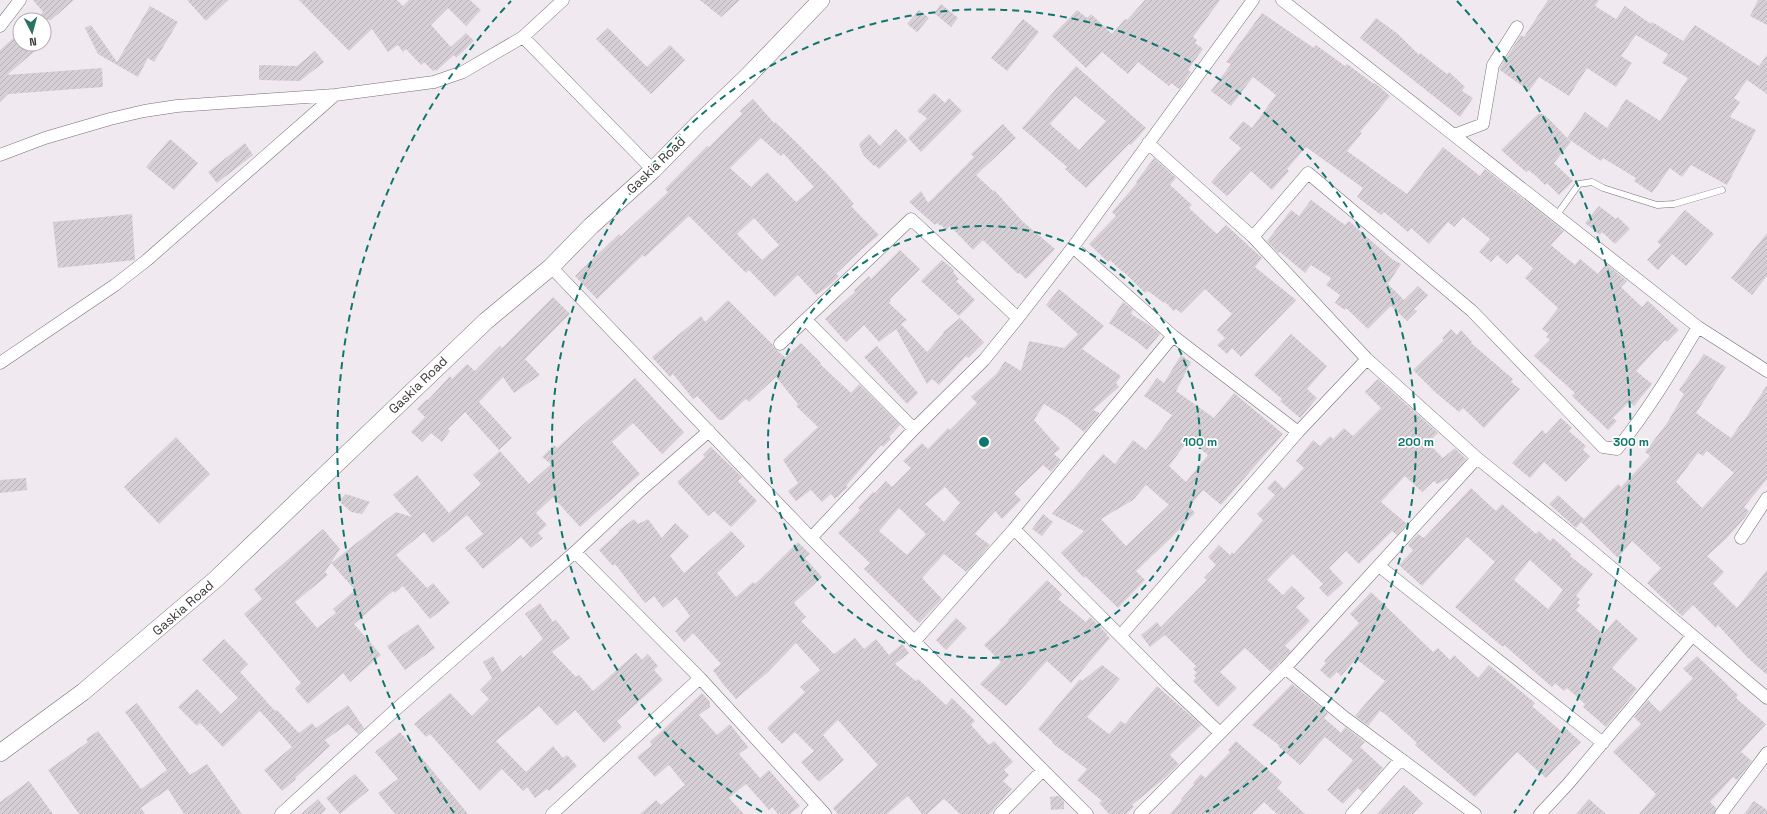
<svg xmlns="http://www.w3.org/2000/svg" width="1767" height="814" font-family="'Space Grotesk',sans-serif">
<defs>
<pattern id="building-hatch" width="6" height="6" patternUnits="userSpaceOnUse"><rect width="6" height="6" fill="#d6cfd5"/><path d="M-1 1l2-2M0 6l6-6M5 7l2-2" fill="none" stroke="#b8b2b7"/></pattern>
</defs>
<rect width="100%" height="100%" fill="#f1e9f0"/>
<path fill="url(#building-hatch)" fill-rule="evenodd" d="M33,0H74L51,20H34L43,12Z
M187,0H228L206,21Z
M299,0H397L403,6L409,0H470L481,10L466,26L448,8L431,25L451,47L466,33L474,41L456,58L454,55L436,71L435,69L433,71L424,62L421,65L406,49L403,52L398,45L388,52L372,29L349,51Z
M700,0H740L721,17Z
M1145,0H1220L1193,37L1197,40L1195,43L1203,49L1188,70L1191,72L1179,89L1171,83L1169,86L1138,62L1128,74L1102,52L1086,68L1052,36L1077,10L1087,18L1091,14L1112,34L1125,19L1127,20Z
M1548,0H1599L1595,6L1616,19L1625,6L1651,24L1652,22L1683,41L1695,25L1759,66L1767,55V94L1747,80L1734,98L1740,102L1730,117L1756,130L1727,185L1691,165L1682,177L1670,168L1652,193L1634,181L1636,178L1603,158L1601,161L1567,138L1571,142L1554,163L1573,181L1559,195L1547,183L1545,185L1536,176L1528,170L1526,172L1501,150L1538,114H1543L1549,119L1567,138L1585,112L1607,128L1626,99L1660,121L1688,78L1662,63L1668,54L1636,35L1621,56L1632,63L1616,87L1587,68L1569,96L1539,77L1529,91L1500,70V68L1521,35L1524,37Z
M1758,0H1767V25L1750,16Z
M941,4L958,18L951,27L934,13Z
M150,6L178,22L154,62L148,58L138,77L98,54L85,28L91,25L117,62Z
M919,10L929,18L917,32L907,24Z
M1262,13L1314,48L1316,45L1345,66L1347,64L1374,84L1375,83L1390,96L1360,132L1362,133L1347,151L1407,194L1443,147L1480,176L1485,169L1564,231L1551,245L1575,265L1580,259L1598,274L1606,264L1627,281L1621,287L1642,307L1648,301L1679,330L1667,342L1665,340L1636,371L1652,384L1634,406L1629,402L1613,418L1617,421L1608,430L1572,396L1575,393L1534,356L1550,340L1546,337L1549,334L1542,329L1558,308L1525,278L1533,268L1517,254L1507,264L1497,255L1491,262L1479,252L1490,239L1463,217L1454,227L1448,222L1429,244L1411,228L1408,232L1384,212L1381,215L1357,197L1363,188L1306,147L1287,169L1289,171L1272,190L1251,171L1227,196L1211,182L1241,148L1229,138L1243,121L1252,128L1276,95L1253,77L1231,106L1211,91L1231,64L1226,62Z
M1376,18L1398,34L1419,55L1420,53L1447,74L1449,72L1465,87L1462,91L1473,98L1460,117L1360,38Z
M1023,19L1039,32L1007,71L991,58Z
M608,28L647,67L670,45L685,60L651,94L596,39Z
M20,32V44H43L7,75L102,68L103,87L8,94L0,102V50Z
M315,51L324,62L300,81L259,80V65L297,66Z
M1076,66L1146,128L1131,145L1129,144L1086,188L1065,169L1067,167L1022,128ZM1075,96L1106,121L1079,150L1050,124Z
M934,93L945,103L949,98L962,111L921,152L908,138L927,118L917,111Z
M753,99L774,123L775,122L795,141L837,184L854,204L851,206L879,235L862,249L836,274L839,276L830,285L816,295L798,275L775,297L749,270L746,273L689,216L645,257L643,255L597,299L575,276L619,234L621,236L668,192L665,189L707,146L709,147L742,114L740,111ZM761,138L781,156L783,153L814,187L796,202L767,172L751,187L730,168ZM754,218L779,245L762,260L737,234Z
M1003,124L1016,138L976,175L993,191L994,190L1022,221L1055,249L1026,279L1020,273L1018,274L983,240L973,250L950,226L946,230L940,224L941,226L937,223L935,225L909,202L921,191L928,203L974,157L971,154Z
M896,129L908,141L879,169L875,165L874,166L863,155L859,144L869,134L880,146Z
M170,139L198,163L174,190L146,167Z
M245,143L253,155L217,183L208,172Z
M1154,158L1176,178L1170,185L1192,205L1189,208L1217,234L1226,225L1262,258L1255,267L1296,300L1241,357L1232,348L1227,354L1217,345L1225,338L1217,330L1232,314L1205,289L1181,313L1176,309L1174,311L1165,302L1164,303L1148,291L1145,293L1124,272V273L1110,260L1108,262L1089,244L1116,216L1112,212L1137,183L1136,182Z
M1311,200L1345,225L1349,221L1392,259L1401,264L1388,284L1404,300L1418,286L1428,295L1414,309L1417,311L1407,321L1391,306L1368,329L1346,308L1345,310L1335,303L1340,295L1326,285L1331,278L1311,265L1305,273L1280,252L1278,253L1267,241L1291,210L1299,216Z
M1599,206L1616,219L1618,217L1630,229L1615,244L1602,232L1600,235L1585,223Z
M1685,210L1714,234L1686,266L1672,254L1658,270L1647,260L1661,245L1657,242Z
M132,214L135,260L58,268L53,222Z
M1767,233V276L1752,295L1731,278Z
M900,250L920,269L890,299L891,301L889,303L907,320L901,324L927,352L944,333L943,332L960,318L984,342L968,358L966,356L939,385L932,379L927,384L896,329L879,342L864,325L846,342L825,319L855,292L854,290L869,276L871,279Z
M942,260L954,270L953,272L959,279L956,281L975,300L959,316L921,281Z
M1059,289L1104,326L1082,349L1121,376L1116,383L1119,387L1093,410L1100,413L1084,432L1067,418L1044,404L1034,420L1060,449L1054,454L1061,460L1051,472L1043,465L1014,493L1021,500L1002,519L995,511L975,534L990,545L966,572L944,554L922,578L942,599L919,623L864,569L870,563L838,533L860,510L858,508L873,492L875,493L886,481L892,487L911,468L903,461L922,443L928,449L948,428L950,430L977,403L971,397L997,373L1005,361L1021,371L1029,341L1064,348L1078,334L1046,305ZM945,487L960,503L944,522L925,504ZM899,508L926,534L907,555L879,531Z
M553,297L570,314L525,359L540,375L514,393L503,377L479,402L512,438L499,450L465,412L448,429L450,431L442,442L431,433L422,442L411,432L425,417L417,409L427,399L428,400L450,376L452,379L467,364L475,371L500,346L502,348Z
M728,300L773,345L775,349L785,357L801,343L821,363L820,364L851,393L859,384L900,425L889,437L891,439L883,447L881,445L846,486L848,487L835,499L831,494L822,502L811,490L796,501L788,491L798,483L783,460L818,427L796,406L798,404L776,377L749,402L746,399L723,420H719L697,396L693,399L673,374L670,377L652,357L701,316L705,322Z
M1123,302L1133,310L1131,314L1149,325L1160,334L1147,350L1136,341L1109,323Z
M1451,329L1457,335L1461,330L1472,342L1471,343L1513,379L1511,382L1520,389L1484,428L1463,408L1459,412L1435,392L1413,370L1444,340L1442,338Z
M1291,334L1327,366L1307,389L1317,398L1300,418L1280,401L1282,399L1254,375Z
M877,346L918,393L907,404L864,357Z
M1704,354L1726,367L1696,413L1731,438L1742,422H1743L1767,385V479L1744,507L1749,511L1746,516L1726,539L1707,556L1724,572L1713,584L1737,608L1767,570V675L1747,657L1718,625L1716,628L1693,605L1682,616L1647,583L1661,568L1632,541L1618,558L1581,522L1576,528L1549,504L1558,495L1584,519L1618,484L1621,487L1650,456L1645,452L1667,423L1684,394L1679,390ZM1707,451L1734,473L1702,508L1676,482L1698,453L1703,456Z
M1181,355L1191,362L1176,391L1214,418L1234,393L1283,434L1221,505L1203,490L1189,507L1195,513L1169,540L1136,571L1145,580L1118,608L1085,576L1084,578L1061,553L1084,531L1052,514L1103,454L1115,464L1133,440L1146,450L1172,415L1144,396L1157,378L1164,383ZM1189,439L1208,455L1186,482L1169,466ZM1146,485L1169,505L1126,546L1101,519L1133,500Z
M635,378L684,432L662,454L633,423L612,442L640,474L580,527L553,497L536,513L547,525L538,533L543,538L531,548L521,537L483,569L465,548L483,534L467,515L433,543L424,532L396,555L427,588L433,583L450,603L430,619L403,586L395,593L393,591L354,624L381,655L350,682L343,673L308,704L295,689L301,683L244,614L262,599L254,589L323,529L340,549L325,572L328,575L295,602L317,628L336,613L333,609L355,590L331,563L396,512L412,517L393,495L417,475L449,513L481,484L473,475L500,451L529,484L551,464L542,457L554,445L557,448Z
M1378,379L1438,433L1428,443L1443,458L1455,448L1466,459L1449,478L1437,484L1434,481L1422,492L1405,476L1381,502L1407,524L1397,535L1392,531L1359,564L1346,551L1329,568L1343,583L1328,597L1319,588L1323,584L1293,554L1267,580L1283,595L1292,586L1305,598L1296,607L1310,621L1285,646L1291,651L1271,672L1245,648L1220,672L1237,688L1218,707L1193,681L1196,678L1194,675L1197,673L1193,669L1196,666L1165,635L1150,647L1141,635L1157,622L1161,627L1207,580L1204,578L1216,565L1208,557L1219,545L1230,555L1232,552L1234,554L1263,520L1257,514L1275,495L1267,488L1275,480L1284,489L1304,468L1296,461L1313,440L1320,446L1330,436L1333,439L1344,428L1353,436L1381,408L1365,392Z
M1561,418L1572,428L1569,431L1586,446L1583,450L1590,456L1566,482L1544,462L1530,478L1512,463L1542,430L1546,434Z
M176,437L210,474L159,524L124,487Z
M711,447L742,477L738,481L757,501L731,527L714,511L708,516L677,482L705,457L703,455Z
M26,478L27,490L0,493V480Z
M1471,488L1496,511L1502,504L1536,534L1539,531L1550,541L1553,538L1571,554L1570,556L1593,574L1576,596L1580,599L1577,603L1580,605L1576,610L1603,634L1616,619L1638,639L1612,668L1637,689L1606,727L1583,707L1585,704L1567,688L1564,691L1555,683L1552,687L1504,645L1503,647L1455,607L1495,562L1467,537L1422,586L1399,565L1413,550L1408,545L1418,534L1424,538ZM1530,560L1563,590L1548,609L1514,580Z
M346,494L370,502L362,514L351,512L339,501Z
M1043,514L1053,522L1042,536L1032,529Z
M634,519L638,524L648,519L662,538L675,523L689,536L670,556L684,573L731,531L745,546L717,573L736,597L753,582L755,584L798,542L810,554L805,558L822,577L794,603L806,617L801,621L834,654L855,638L864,649L876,639L889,655L902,644L909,653L895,664L916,681L918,679L946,705L952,698L975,721L971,725L989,745L994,741L1013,762L1004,770L1009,775L1003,781L1012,789L990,814H960L944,799L927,814H922L908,796L887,814H838L833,808L878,765L838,720L823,735L844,760L819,782L801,762L814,751L795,732L782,744L767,728L805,692L800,687L820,670L796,643L768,672L736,699L723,684L713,670L721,664L693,633L684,642L675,631L690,616L676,597L663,608L654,596L645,603L615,564L613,566L599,550L619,532L618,531Z
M1047,580L1062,594L1058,599L1086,622L1090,617L1107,634L1106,635L1110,638L1071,683L1047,661L1006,706L980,684L1001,662L984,645L1009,621L1008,620Z
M1371,592L1433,652L1438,648L1450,660L1454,655L1478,678L1489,665L1535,703L1532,706L1561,731L1564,727L1581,742L1546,778L1517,752L1475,797L1415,745L1417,743L1385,714L1380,711L1368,726L1355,716L1385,681L1356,659L1341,676L1337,672L1330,679L1320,670L1326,663L1324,661L1359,623L1350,614Z
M540,603L553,622L556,620L570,638L552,652L576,677L579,675L593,691L636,653L642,660L648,654L658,666L654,670L663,680L617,721L622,727L604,743L575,710L557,726L539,706L496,741L526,772L553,746L563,758L567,755L577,766L549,791L547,789L535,798L527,787L523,791L502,769L480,791L430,734L426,737L414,724L450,693L472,716L489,699L480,690L492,678L483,662L493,656L502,672L521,655L523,658L543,639L525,614Z
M956,618L967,628L946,650L936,640Z
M418,624L435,648L405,670L387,646Z
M224,639L248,664L240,672L275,711L277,710L299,733L312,723L316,728L348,705L364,728L358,734L348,724L325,740L330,746L295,778L296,779L282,791L264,770L292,747L260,711L223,747L200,723L197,726L178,707L197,689L221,714L238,698L202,660Z
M1697,656L1738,695L1736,698L1766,724L1741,752L1752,761L1737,780L1733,777L1710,802L1716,808L1714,814H1639L1656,794L1613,752L1641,724L1634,717L1648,700L1660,712L1693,678L1683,669Z
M1102,665L1120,679L1087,717L1109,734L1121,721L1125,724L1157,686L1201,725L1170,755L1179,764L1165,778L1132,805L1134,807L1126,814H1109L1099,803L1102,801L1077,780L1087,769L1052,743L1053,742L1038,729L1080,679L1082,681Z
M1292,684L1328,713L1324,718L1341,733L1345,727L1365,742L1360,747L1383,768L1362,792L1358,788L1343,804L1327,790L1353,760L1325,737L1300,765L1278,746L1279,745L1252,725Z
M702,693L710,702V707L699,715L717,735L730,724L748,747L739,754L760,778L769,770L800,806L790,814H778L772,807L769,810L746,784L729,798L744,814H640L656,800L661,805L685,785L669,765L655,777L637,757L652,745L650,742Z
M137,703L190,775L207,764L242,814H184L168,789L141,808L145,814H79L48,770L88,742L86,739L98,731L141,789L167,770L125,712Z
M400,732L413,747L468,814H395L378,793L398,779L375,752Z
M1236,741L1282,782L1277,788L1305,814H1277L1264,802L1252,814H1170L1182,800L1181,799L1194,785L1193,783L1201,774L1205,778L1230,752L1228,750Z
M355,774L369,790L340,814L326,798Z
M29,781L53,814H0V802Z
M1404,785L1423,803L1413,814H1377Z
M1059,796L1064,801V809L1051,810L1050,797Z
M318,799L326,809L321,814H301Z
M1589,799L1606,814H1576Z
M1754,801L1767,810V814H1744Z"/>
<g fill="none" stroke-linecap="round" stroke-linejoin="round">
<g stroke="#766f75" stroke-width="7">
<path id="service" d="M1556,216L1579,184L1592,182L1603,188L1657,205L1674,204L1722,190"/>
</g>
<g stroke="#766f75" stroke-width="13">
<path id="minor" d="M1282,0L1698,327L1767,371
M0,26L20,0
M523,37L653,170
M1454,135L1483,124L1493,65L1517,27
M1148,143L1253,237L1367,359L1477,458L1586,546L1767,698
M0,155L45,138L110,119L144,111L177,106L335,95L434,82L463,72L523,37L563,0
M1253,237L1308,173L1472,311L1603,447L1617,449C1648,411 1673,369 1698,327
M1073,247L1173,336L1298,432
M551,267L811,538L1087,814
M806,320L914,429
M780,344L911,219L1018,318
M0,363L115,285L147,260L335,95
M1014,529L1168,684L1220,733
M811,538L914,429L984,360L1018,318L1073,247L1253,0
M1741,538L1767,498
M575,552L700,678L825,814
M1379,566L1603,743
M1121,635L1298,432L1367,359
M914,642L1014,529L1173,336
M1285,668L1344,717L1475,814
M281,814L393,712L575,552L641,490L709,431
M552,814L700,678
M808,814L817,805
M1000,814L1043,770
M1140,814L1285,668L1477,458
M1352,814L1401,759
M1540,814L1568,784L1692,636
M1721,814L1767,753"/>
</g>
<g stroke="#766f75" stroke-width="18">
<path id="secondary" d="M0,753L83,692L216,579L486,321L551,267L591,226L653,170L699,123L748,76L821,0"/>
</g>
<use href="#service" stroke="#fff" stroke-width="6"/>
<use href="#minor" stroke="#fff" stroke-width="12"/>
<use href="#secondary" stroke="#fff" stroke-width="17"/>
</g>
<g fill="none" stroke="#0f766e" stroke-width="2" stroke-dasharray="7 5">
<circle cx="984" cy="442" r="216"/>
<path d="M762 812A432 432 0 1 1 1206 812"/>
<path d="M454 813A647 647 0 0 1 511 1M1457 1A647 647 0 0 1 1514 813"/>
</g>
<g text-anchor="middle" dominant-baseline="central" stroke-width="3.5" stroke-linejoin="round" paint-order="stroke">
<g font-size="13" fill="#383537" stroke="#fff">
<text transform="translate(656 165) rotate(-44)">Gaskia Road</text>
<text transform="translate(418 385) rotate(-44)">Gaskia Road</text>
<text transform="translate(183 608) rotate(-41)">Gaskia Road</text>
</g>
</g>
<circle cx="984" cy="442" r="6" fill="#0f766e" stroke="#fff" stroke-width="2"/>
<g font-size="12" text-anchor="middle" font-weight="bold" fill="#0f766e" stroke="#fff" stroke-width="3.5" stroke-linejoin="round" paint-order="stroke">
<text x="1200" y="446">100 m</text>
<text x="1416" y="446">200 m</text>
<text x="1631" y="446">300 m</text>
</g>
<g transform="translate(32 32) rotate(174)"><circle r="19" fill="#ffffff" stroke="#afaeaf"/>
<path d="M0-3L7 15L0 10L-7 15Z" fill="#2c7164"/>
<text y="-6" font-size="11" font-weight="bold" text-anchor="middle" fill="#383537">N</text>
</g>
</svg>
